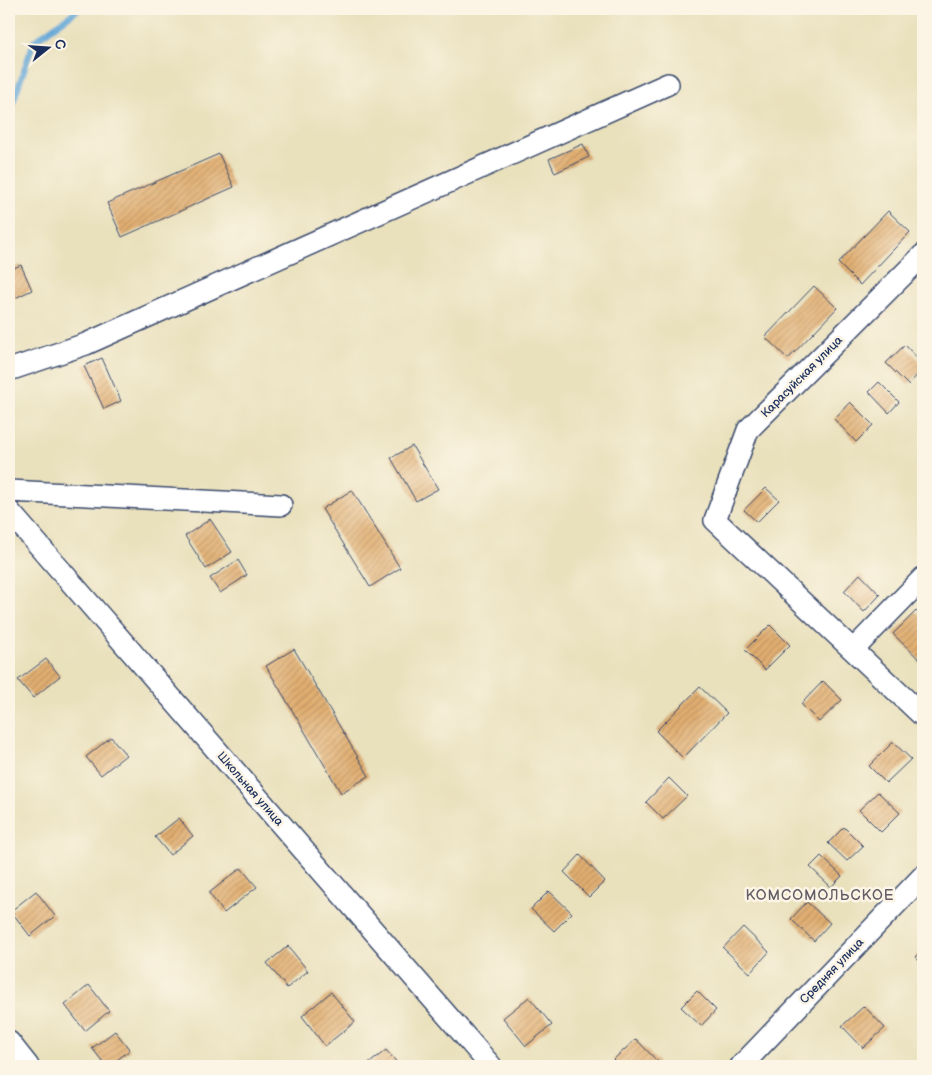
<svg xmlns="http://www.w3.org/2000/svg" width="932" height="1075" font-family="'Balsamiq Sans',sans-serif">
<defs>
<pattern id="building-hatch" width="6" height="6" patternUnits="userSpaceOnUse" patternTransform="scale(1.25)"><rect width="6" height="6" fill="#e2af71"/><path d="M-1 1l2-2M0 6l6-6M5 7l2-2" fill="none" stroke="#b68f60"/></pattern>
</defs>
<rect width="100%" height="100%" fill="#fcf5e5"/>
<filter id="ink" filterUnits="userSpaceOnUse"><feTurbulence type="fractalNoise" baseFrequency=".02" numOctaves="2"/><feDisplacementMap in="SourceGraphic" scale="10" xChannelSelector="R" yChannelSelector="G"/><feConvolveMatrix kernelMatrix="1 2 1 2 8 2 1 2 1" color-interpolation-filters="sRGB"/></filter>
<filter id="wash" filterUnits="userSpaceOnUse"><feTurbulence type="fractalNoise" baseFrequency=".0096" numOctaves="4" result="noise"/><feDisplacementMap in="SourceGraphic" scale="20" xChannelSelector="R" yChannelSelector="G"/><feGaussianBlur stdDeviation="1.12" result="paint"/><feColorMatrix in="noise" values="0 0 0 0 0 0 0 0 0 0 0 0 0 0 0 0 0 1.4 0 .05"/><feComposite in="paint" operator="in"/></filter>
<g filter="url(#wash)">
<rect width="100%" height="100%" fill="#e9e0bc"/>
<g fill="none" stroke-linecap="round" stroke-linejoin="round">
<path stroke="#61a6d7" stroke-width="6" d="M9,114L34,41L79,9"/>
</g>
<g id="blocks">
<path fill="url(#building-hatch)" d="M583,144L589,157L555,173L549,159Z
M219,154L234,187L122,237L107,203Z
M888,211L910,232L860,285L838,263Z
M21,265L32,290L9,301V270Z
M814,286L837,308L788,359L765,337Z
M905,345L923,364V369L908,385L886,363Z
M102,358L121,401L104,409L84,366Z
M879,382L899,402L889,413L869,392Z
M850,402L873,425L856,442L834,419Z
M412,446L438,489L416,501L391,458Z
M766,488L779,500L757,522L744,510Z
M352,490L400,568L370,587L322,509Z
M210,519L232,552L206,569L185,536Z
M238,560L247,575L220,593L210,578Z
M860,574L880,595L864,612L844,591Z
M916,611L923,618L922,662L893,634Z
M770,625L790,645L765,670L745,650Z
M294,649L369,776L341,793L266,666Z
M46,659L60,676L33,698L18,680Z
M823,681L842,700L819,722L801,704Z
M700,687L727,713L683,758L656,731Z
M111,737L126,755L101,775L86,757Z
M893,742L911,759L886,783L869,766Z
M669,778L687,796L663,819L646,802Z
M878,792L900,813L881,832L859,810Z
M179,818L193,836L170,855L155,837Z
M844,827L863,846L847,861L828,843Z
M580,855L605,881L589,897L564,872Z
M821,856L842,876L831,887L810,867Z
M241,868L257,887L224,913L209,893Z
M36,891L55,916L30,936L11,911Z
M549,891L572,913L554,931L531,909Z
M807,902L830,923L814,941L791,919Z
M743,927L769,952L750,973L723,948Z
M288,946L308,971L287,988L267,963Z
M923,949V965L915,957Z
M89,985L109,1011L85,1031L65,1005Z
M697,991L716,1010L701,1026L681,1007Z
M331,992L355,1022L325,1046L302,1016Z
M529,997L552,1025L526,1046L503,1018Z
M864,1006L885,1028L863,1048L842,1026Z
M115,1031L130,1050L109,1066H106L92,1048Z
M636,1039L658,1062L654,1066H619L613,1060Z
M386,1050L400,1066H366Z"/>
</g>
</g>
<g filter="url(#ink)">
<use href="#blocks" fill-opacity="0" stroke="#3a4a6c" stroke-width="1"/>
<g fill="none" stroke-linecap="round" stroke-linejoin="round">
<g stroke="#3a4a6c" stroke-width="24">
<path id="minor" d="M923,255L748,430L715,520L923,716
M9,370L86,344L668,84
M9,491L281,505
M9,511L491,1066
M854,649L923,578
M9,1042L28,1066
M741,1066L923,876"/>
</g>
<use href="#minor" stroke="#fff" stroke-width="21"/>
</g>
</g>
<g text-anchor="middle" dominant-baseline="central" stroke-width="5" stroke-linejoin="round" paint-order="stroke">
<g font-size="12" fill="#1b2f5e" stroke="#fcf5e5">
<text transform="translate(802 377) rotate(-45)">Карасуйская улица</text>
<text transform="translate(250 789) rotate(49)">Школьная улица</text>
<text transform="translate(832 971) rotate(-46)">Средняя улица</text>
</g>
<g font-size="15" letter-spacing="1" fill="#615c65" stroke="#fcf5e5">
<text x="820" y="895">КОМСОМОЛЬСКОЕ</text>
</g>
</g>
<rect width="932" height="1075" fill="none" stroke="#fcf5e5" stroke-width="30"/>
<g transform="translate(48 48) rotate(73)" stroke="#fcf5e5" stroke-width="4" paint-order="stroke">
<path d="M0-4L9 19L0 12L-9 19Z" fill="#1b2f5e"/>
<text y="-8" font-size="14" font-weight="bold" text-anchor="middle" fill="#1b2f5e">С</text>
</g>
</svg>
